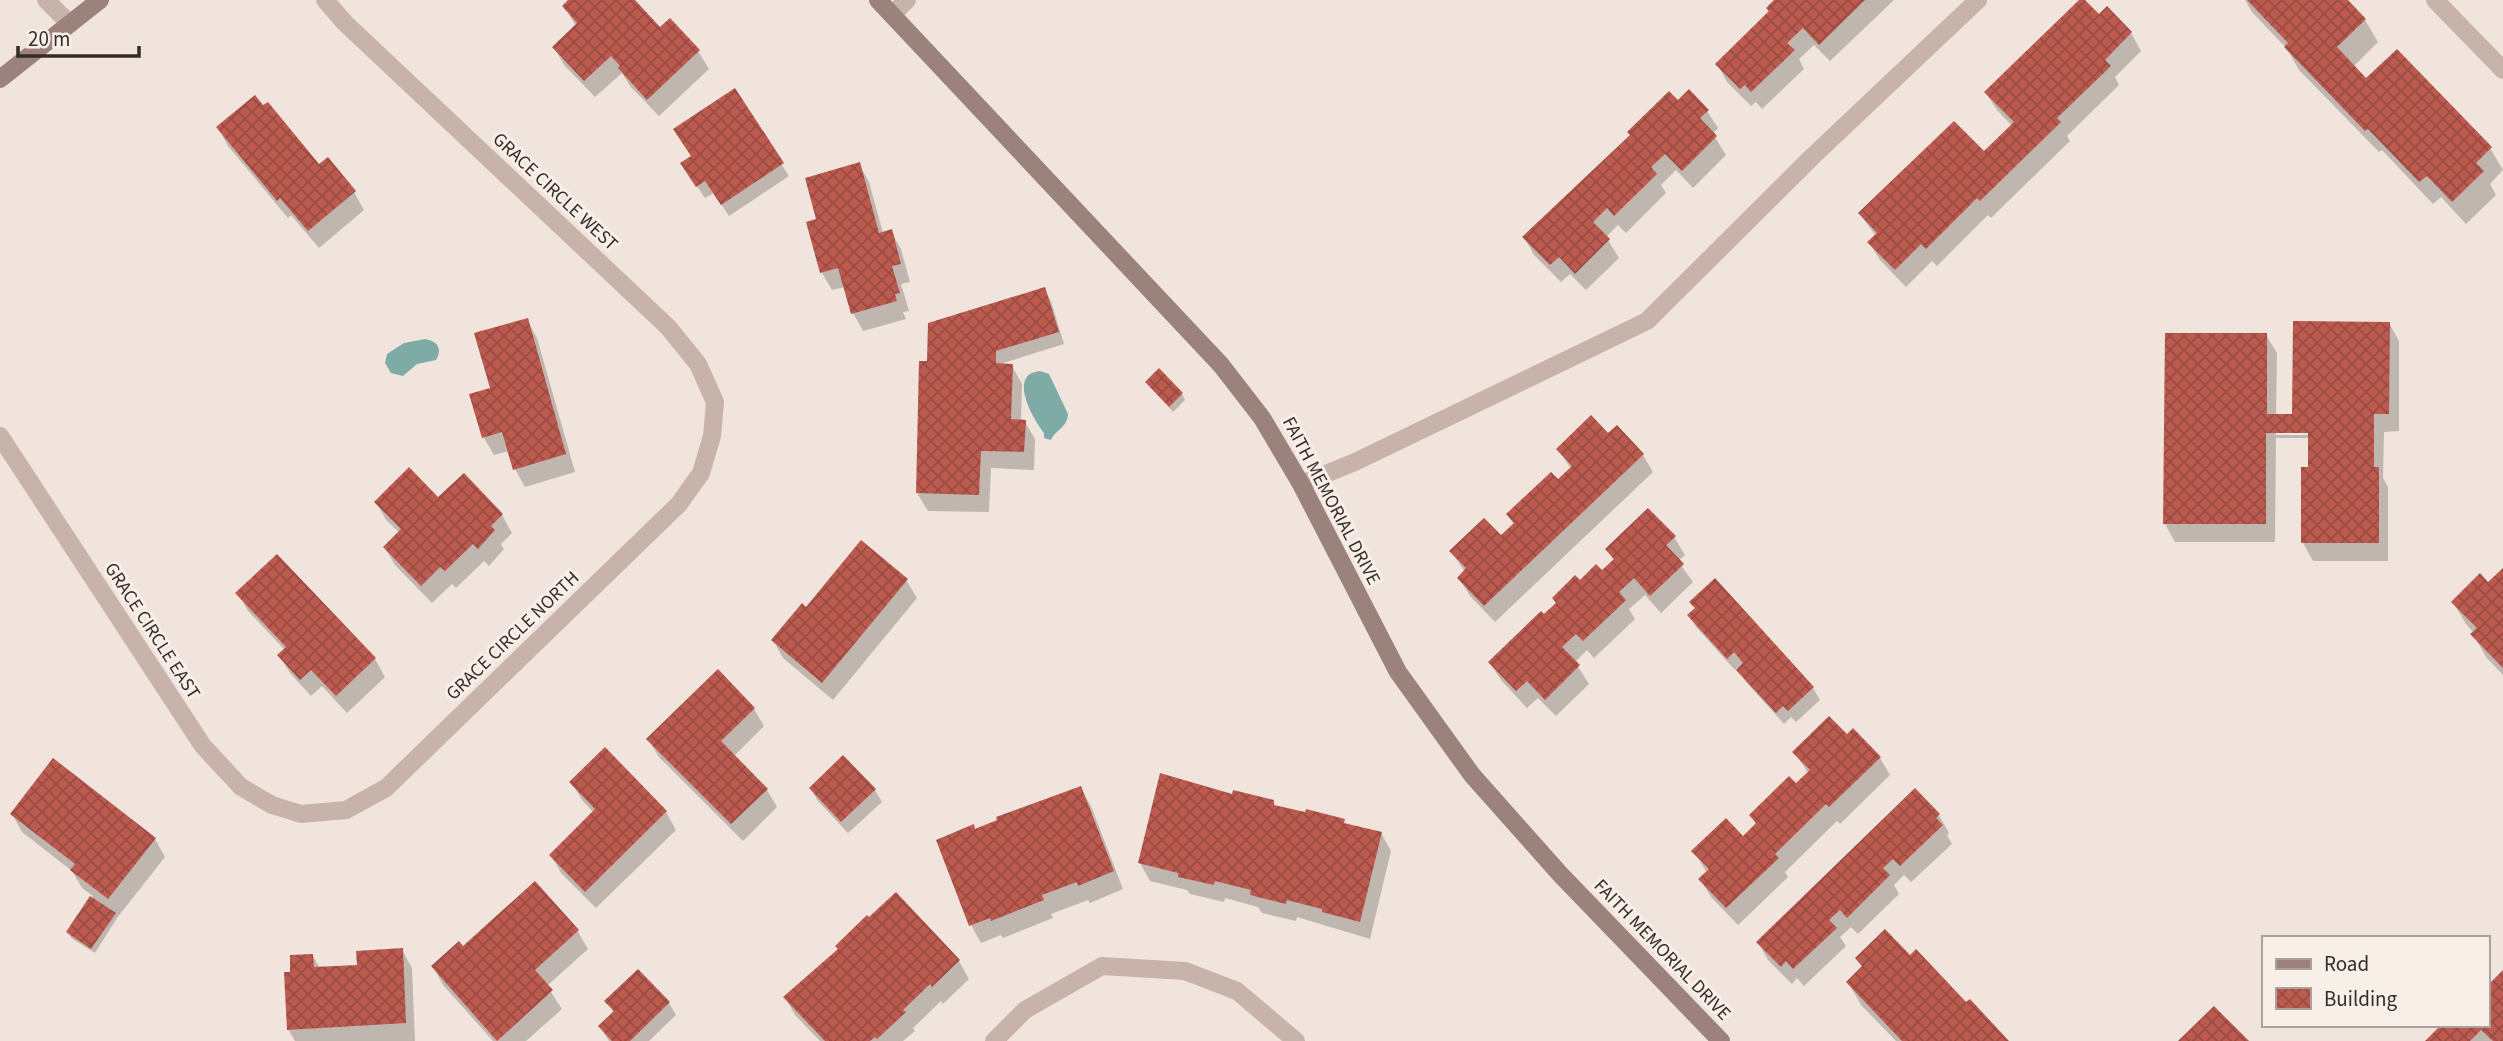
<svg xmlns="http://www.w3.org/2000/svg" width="2503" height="1041" font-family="'Source Sans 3',sans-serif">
<defs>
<pattern id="building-cross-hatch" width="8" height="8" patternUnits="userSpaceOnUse" patternTransform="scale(1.75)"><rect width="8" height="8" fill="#bc5a4f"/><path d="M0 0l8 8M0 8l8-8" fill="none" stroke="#9a4b42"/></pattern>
</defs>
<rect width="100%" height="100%" fill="#f0e4dd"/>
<path fill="#7eaba6" d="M425,339C437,341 443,348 436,360L417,364L403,376L391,373L385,363L387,354L404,343Z
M1040,371L1049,374L1068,414C1067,428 1056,429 1051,440L1044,438V433C1033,419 1007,374 1040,371Z"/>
<path fill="#0003" fill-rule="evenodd" d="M571,0H632L660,30L698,51L709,69L659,116L630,86L622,73L595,97L564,65L554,47L576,26L564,6Z
M1776,0H1894L1830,61L1814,45L1799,59L1804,69L1762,109L1756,102L1751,106L1727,82L1717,64L1771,12Z
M2082,0L2099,16L2107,9L2131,33L2141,51L2115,77L2119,85L2067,136L2070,141L1991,218L1988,215L1937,266L1932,261L1906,287L1880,260L1869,242L1876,236L1860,214L1984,154L2012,126L1997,110L1986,93Z
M2245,0H2346L2365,20L2378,42L2353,67L2366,81L2490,148L2503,170L2490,184L2496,195L2466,224L2441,197L2433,204L2382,150L2379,152L2299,70L2287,49L2252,12Z
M734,91L789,176L729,216L714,193L705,198L690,176L693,157Z
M1678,102L1707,111L1718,128L1713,134L1726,155L1693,188L1676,170L1661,185L1666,193L1626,233L1618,225L1606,237L1619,258L1586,290L1570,274L1561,282L1534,255L1524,237Z
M218,128L319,166L354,192L364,210L319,248L291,215L288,218L228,146Z
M859,164L869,182L883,233L891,231L901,249L910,282L901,284L909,311L903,312L906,319L863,331L853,313L845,287L832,290L822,273L808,223L818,220Z
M1044,289L1051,301L1064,344L997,365L1012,366L1022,384L1021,421L1025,422L1035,439L1034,470L991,468L989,512L928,511L917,493L929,363Z
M527,320L537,338L575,472L525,487L515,469L509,451L494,455L484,438L472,395L493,389Z
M2389,323L2399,341V431L2384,432L2383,478L2388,487V561H2313L2303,543L2310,469V438H2276L2275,542H2175L2165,524L2266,335L2277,353L2276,416H2294ZM2276,431H2312V435H2276Z
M1147,382L1182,394L1185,400L1173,412Z
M1608,436L1643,455L1653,472L1495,622L1470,596L1459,578L1465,572L1451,551L1501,537L1514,525L1508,514L1558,482L1571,469L1558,449Z
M438,500L502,515L512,533L501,544L504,549L489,566L484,561L456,588L452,584L432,603L395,565L385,548L400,533L386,520L376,502Z
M1674,537L1685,555L1678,561L1693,582L1661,613L1645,595L1629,609L1635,619L1594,658L1587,650L1575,662L1589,684L1556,716L1538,698L1527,708L1501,680L1490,663L1579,582L1602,573L1614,561L1607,549Z
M277,556L375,659L385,677L347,713L322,686L311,696L290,673L279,655L285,650L248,611L238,593Z
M2503,570V675L2486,657L2473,634L2474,633L2466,624L2453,602L2488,584Z
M906,580L917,598L833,700L783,658L773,640L807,609Z
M1692,603L1813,688L1820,700L1796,722L1791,717L1784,724L1746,682L1737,668L1735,670L1696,627L1689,615L1696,609Z
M754,709L764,726L734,756L767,790L777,807L743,841L659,757L648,739Z
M1794,752L1880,758L1890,775L1840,824L1837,821L1785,872L1788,877L1738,925L1711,897L1700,879L1707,873L1694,851L1743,838L1757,826L1751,815L1796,786L1809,774Z
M571,782L666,812L676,830L596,908L561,873L551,855L594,813L582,800Z
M811,789L875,790L882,802L848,833L818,801Z
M1081,789L1091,806L1123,889L1090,903L1088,900L1051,914L1053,918L1003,938L1001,935L981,943L971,925L975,831Z
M1233,796L1273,802L1276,807L1343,821L1346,825L1381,833L1391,851L1370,939L1297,917L1296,921L1262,913L1258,907L1225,898L1224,902L1190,894L1187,890L1150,881L1140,863Z
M12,814L155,839L165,857L117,918L95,953L71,938L68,932L93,896L82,888L72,871L22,832Z
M1939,815L1949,833L1947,835L1952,844L1911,882L1904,875L1894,885L1899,894L1858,934L1851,927L1840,937L1846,946L1804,986L1797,978L1792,984L1768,960L1758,942Z
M535,884L578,932L588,949L547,986L562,1009L526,1041H493L443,985L433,967L463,948Z
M402,950L412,968L415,1041H295L288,1029L292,974L312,955L320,968L358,966Z
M840,950L959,961L969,979L943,1004L941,1001L913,1028L915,1031L903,1041H820L795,1015L785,997Z
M1857,958H1909L2007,1041H1896L1861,1005L1848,982L1863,968Z
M2503,973V1041H2428L2487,1025L2489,986Z
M607,1001L669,1003L676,1015L649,1041H609L600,1027L614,1014Z"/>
<path fill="url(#building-cross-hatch)" d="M568,0H635L660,27L670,18L700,50L647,100L618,68L620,66L611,56L584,81L552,47L577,23L562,6Z
M1774,0H1865L1819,45L1803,28L1787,43L1795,50L1751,92L1745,85L1740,89L1715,64L1769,11L1766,8Z
M2079,0H2085L2099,14L2107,6L2132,32L2105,60L2111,66L2057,118L2061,122L1980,201L1977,198L1926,249L1921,244L1895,270L1867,242L1877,233L1858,213L1954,121L1984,151L2014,122L1984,92Z
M2247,0H2348L2366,19L2337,47L2366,78L2397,49L2492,147L2476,163L2484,171L2452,202L2427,176L2419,182L2368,129L2365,131L2284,47L2288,43Z
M735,88L784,163L721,205L705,181L696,187L680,163L691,156L673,129Z
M1689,89L1709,110L1700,118L1717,136L1682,171L1665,154L1651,167L1657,174L1614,216L1607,208L1593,222L1610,239L1575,274L1559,257L1550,265L1522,237L1630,135L1627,132L1669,91L1678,100Z
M255,95L263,105L268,102L319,164L328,157L356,191L308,231L280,198L277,201L216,127Z
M860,162L879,233L892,229L901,264L892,266L900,293L895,294L897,301L851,314L838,268L820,273L806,222L816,219L805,178Z
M1045,287L1059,332L996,351V363L1013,364L1011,419L1026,420L1024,452L981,451L979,495L916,493L919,361H927L928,323Z
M528,318L566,454L513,470L502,432L482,438L469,394L490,388L474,333Z
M2293,321L2390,322L2389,414H2374V467H2379V543H2301V467H2308V433H2266V524H2163L2165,333H2267V414H2292Z
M1159,368L1183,393L1169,407L1145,382Z
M1591,415L1608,433L1617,425L1644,454L1484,606L1457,578L1466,568L1449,551L1484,518L1501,535L1514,523L1506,514L1551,472L1558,479L1572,466L1556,449Z
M409,467L438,497L464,473L503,514L491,526L495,530L478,549L473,544L445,571L440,567L421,586L383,547L401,529L374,502Z
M1648,508L1676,536L1666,545L1684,564L1650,596L1634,578L1619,592L1626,600L1583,641L1576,634L1562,647L1580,665L1545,700L1527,681L1516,691L1488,662L1541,611L1544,614L1556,603L1552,598L1575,575L1580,580L1596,564L1602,570L1614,559L1605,549Z
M861,540L908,579L822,683L771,640L802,603L806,607Z
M277,554L376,658L336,696L311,670L300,680L277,655L286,647L235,593Z
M2503,568V668L2470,634L2477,628L2451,602L2480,573L2488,582Z
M1715,578L1814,687L1788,711L1783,706L1776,713L1736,670L1743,663L1734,652L1727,659L1687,615L1695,608L1689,602Z
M718,669L755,708L721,741L768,789L731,824L646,739Z
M1829,716L1847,734L1853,728L1881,757L1829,807L1826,804L1775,854L1779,858L1726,908L1698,879L1709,869L1691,851L1726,818L1743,836L1756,823L1749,815L1789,776L1796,783L1810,770L1792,752Z
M605,747L667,811L585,892L549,855L595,809L569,782Z
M843,755L876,789L841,822L809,788Z
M53,758L156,838L108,899L70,870L75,864L10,814Z
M1160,773L1232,794L1233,790L1274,800V805L1305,812L1306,809L1345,819L1344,823L1382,832L1360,922L1322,912V909L1287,900L1286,904L1250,895L1251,890L1215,881L1214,885L1178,877V873L1138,863Z
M1081,786L1114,871L1078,886L1077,882L1042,895L1044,900L991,921L990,918L969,926L936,840L974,824L975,829L997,820L996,817Z
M1915,788L1940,814L1936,818L1943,825L1900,866L1893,859L1883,868L1890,875L1847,918L1840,910L1829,920L1837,928L1793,969L1786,961L1781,967L1756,942Z
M535,881L579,930L535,970L553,990L497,1041L431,966L459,941L463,946Z
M896,892L960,960L932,987L930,984L903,1010L906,1012L877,1039L875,1037L870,1041H825L783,997L838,949L835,946L867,915L869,917Z
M90,896L116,913L91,949L66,932Z
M1885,929L1910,955L1916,949L1966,1002L1970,999L2009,1041H1902L1846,982L1862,966L1855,958Z
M403,948L406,1023L287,1030L284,972H290V955L313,954L314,967L357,965L356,951Z
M638,969L670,1002L630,1041H612L598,1026L614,1011L604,1001Z
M2503,970V1041H2493L2481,1030L2470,1041H2425L2441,1025H2487V981L2490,983Z
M2214,1006L2249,1041H2178Z"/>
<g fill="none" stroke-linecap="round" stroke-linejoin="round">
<path stroke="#c7b3aa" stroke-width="18" d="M2435,0L2503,70
M892,15L907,0
M1301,484L1355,462L1647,321L1813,156L1978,0"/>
<path stroke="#c7b3aa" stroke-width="18" d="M46,0L70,24
M0,436L203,746L241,787L272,805L301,814L346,810L386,788L679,504L701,473L712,436L715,402L698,364L668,327L345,23L325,0
M994,1041L1025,1010L1102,966L1185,971L1237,991L1296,1041"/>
<path stroke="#9b827c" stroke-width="18" d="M878,0L1221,365L1262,418L1301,484L1398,672L1472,775L1560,874L1721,1041
M0,79L100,0"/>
</g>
<g text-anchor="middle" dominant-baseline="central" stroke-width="6" stroke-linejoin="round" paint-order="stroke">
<g font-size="19" fill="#352b29" stroke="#f8efe9">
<text transform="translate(555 192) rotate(43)">GRACE CIRCLE WEST</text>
<text transform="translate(1331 501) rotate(62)">FAITH MEMORIAL DRIVE</text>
<text transform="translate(152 631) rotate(57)">GRACE CIRCLE EAST</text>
<text transform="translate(513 636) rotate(-44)">GRACE CIRCLE NORTH</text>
<text transform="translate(1662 950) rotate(46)">FAITH MEMORIAL DRIVE</text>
</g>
</g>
<rect x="2262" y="936" width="228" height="91" fill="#f8efe9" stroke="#aaa19c" stroke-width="2"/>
<rect x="2276" y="959" width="35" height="10" fill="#9b827c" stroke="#aaa19c" stroke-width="2"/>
<text x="2324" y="971" font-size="21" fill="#352b29">Road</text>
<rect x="2276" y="988" width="35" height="21" fill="url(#building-cross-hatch)" stroke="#aaa19c" stroke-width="2"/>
<text x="2324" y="1006" font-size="21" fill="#352b29">Building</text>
<path d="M18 46v10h121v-10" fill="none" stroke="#352b29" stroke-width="3.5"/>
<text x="28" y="46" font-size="21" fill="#352b29" stroke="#f8efe9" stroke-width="5" paint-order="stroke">20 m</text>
</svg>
